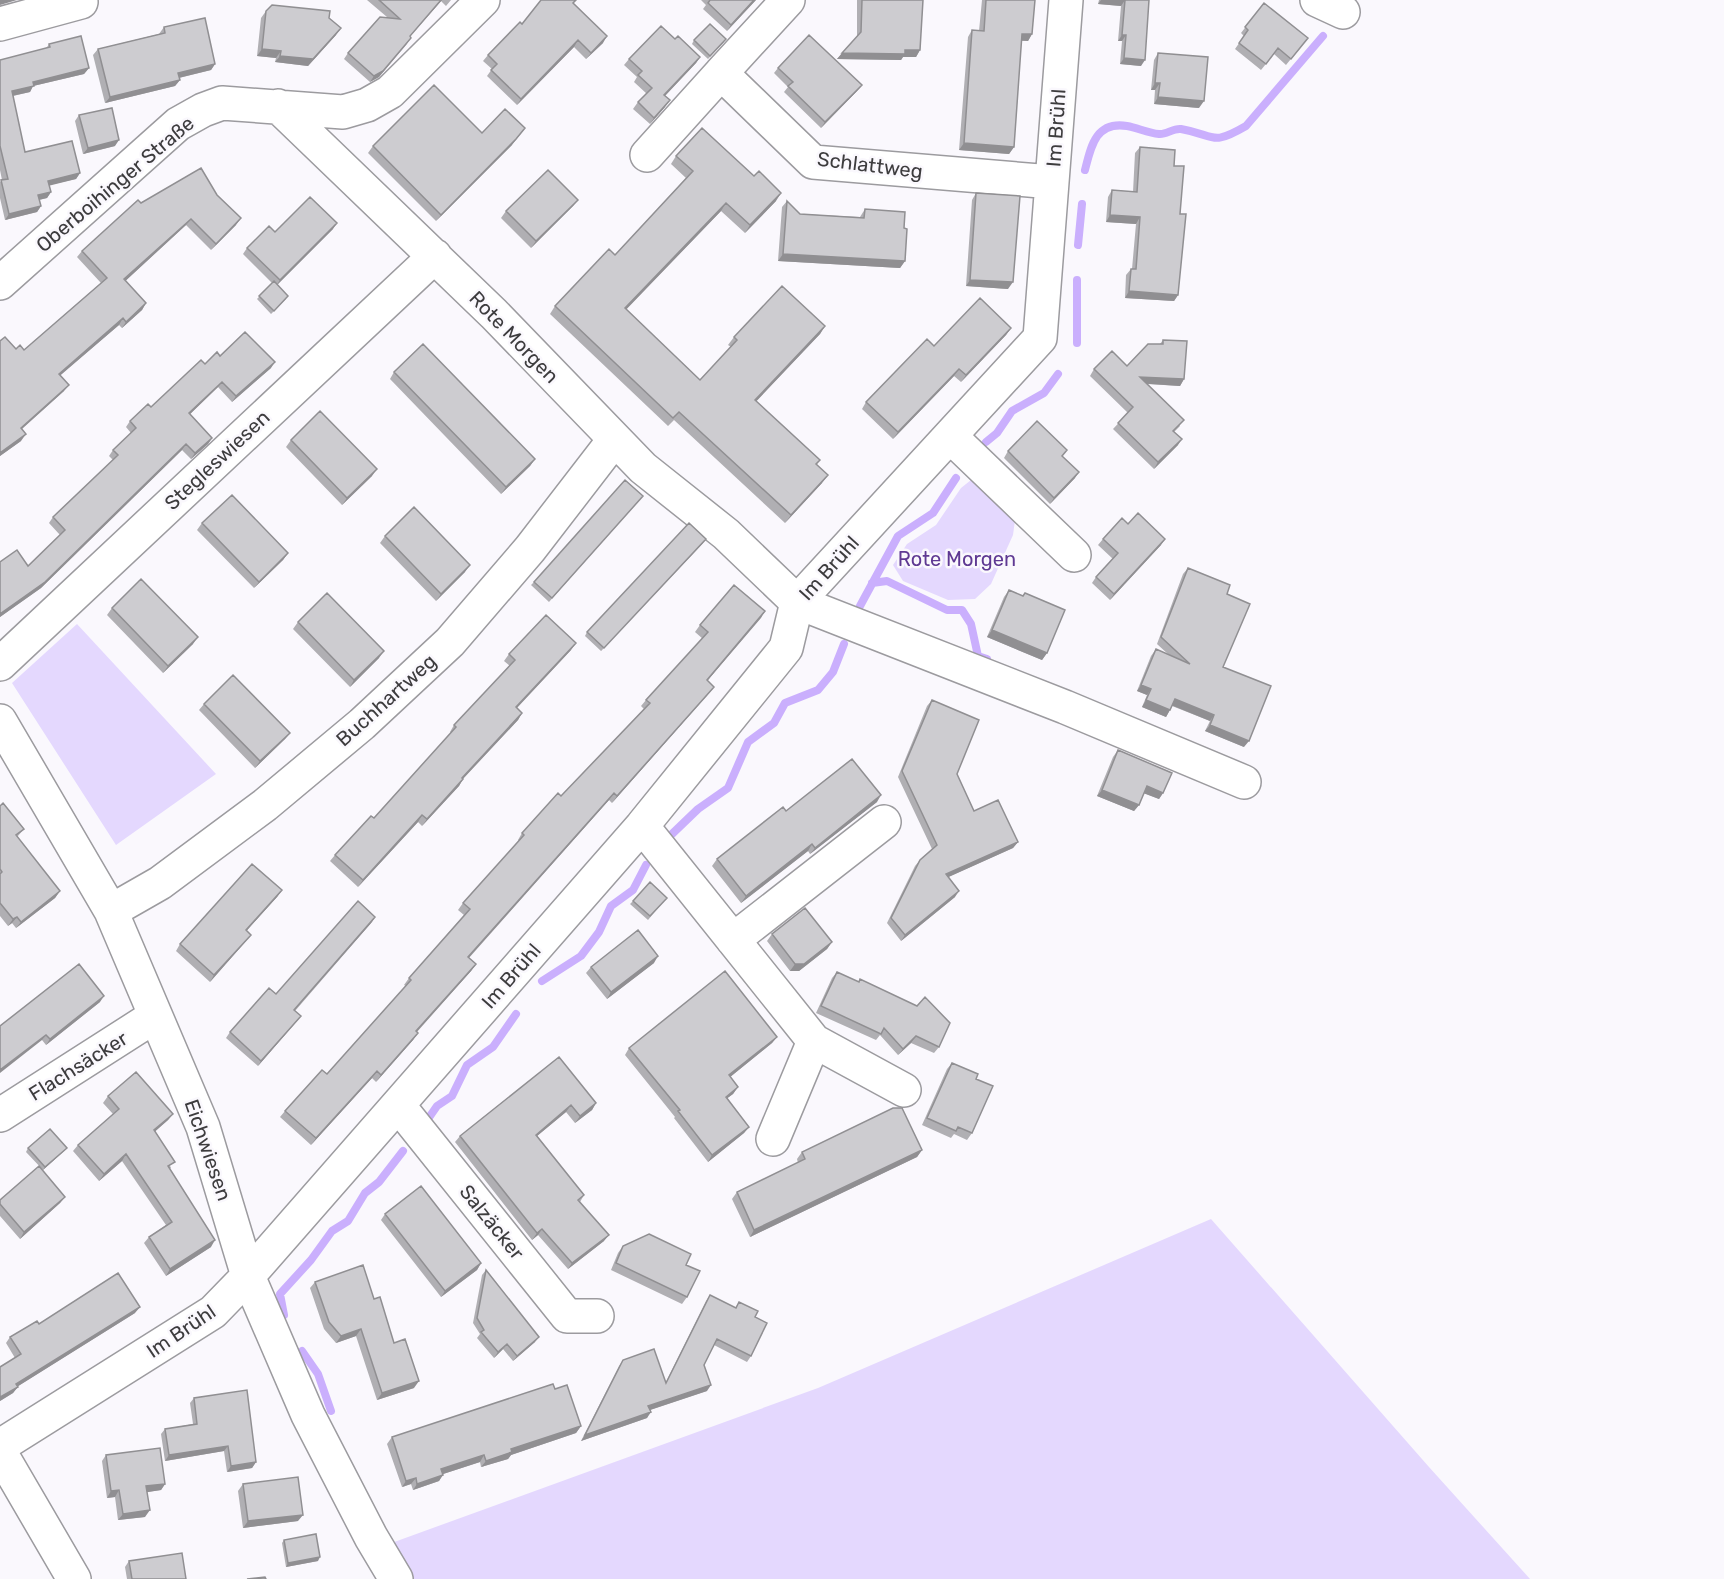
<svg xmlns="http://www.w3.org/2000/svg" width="1724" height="1579" font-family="Rubik,sans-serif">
<rect width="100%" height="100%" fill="#faf8fd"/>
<path fill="#e4d8fe" d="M976,476L1016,513L1013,535L991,584L975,599L948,600L903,581L893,565L907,544L936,525L961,488Z
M77,624L216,774L116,845L12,683Z
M1211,1219L1429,1467L1530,1579H407L386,1545L818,1388Z"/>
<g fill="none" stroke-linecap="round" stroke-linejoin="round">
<path stroke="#caaffd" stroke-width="8" d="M1085,170C1091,146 1096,121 1127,126C1138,128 1148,133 1159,134C1166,135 1173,128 1181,129C1216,135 1210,147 1246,126L1323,36
M1078,245L1082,204
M1077,343V280
M986,442L997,433L1012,411L1044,393L1058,374
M872,583L887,581L947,610H962L971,624L978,656L987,659
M860,606L898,536L933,513L956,478
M672,834L698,809L728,788L748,742L774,723L785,703L818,690L833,672L844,644
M542,981L581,956L599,932L611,906L633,890L646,865
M428,1119L437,1106L452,1096L467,1065L493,1047L516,1014
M284,1315L280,1294L311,1260L332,1231L348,1221L365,1193L379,1182L403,1151
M302,1351L318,1374L331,1411"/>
<g stroke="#9c9b9f" stroke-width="36">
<path id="minor" d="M788,0L721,73L813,162L1052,182
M1317,0L1343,12
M0,24L81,2
M278,106L494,314L643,468L726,534L797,602L1065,707L1244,782
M647,155L721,73
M0,283L178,124L203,110L222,103L343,112L367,105L390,92L483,0
M950,436L1074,555
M0,664L435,256
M0,721L111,911L203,1127L248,1276L308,1415L371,1537L396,1579
M642,826L814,1041L773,1139
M111,911L160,883L265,805L362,724L450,642L530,549L614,440
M733,940L884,822
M814,1041L904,1090
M398,1105L567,1316H597
M0,1115L155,1016
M0,1446L213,1312L248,1276L642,826L786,648L797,602L1040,338L1066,0
M0,1452L74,1579"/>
</g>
<use href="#minor" stroke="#fff" stroke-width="33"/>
</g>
<path fill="#b0afb3" d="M367,0H451L446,6L441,1L410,36L407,44L379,77L370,82L344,59L348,53L387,17Z
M701,0H756L727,31L703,9L706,5Z
M857,0H923L920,50L916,57H903L901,60L837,59L857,37Z
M982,0H1035L1032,34L1028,41H1021L1014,147L1009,154L959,150L968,37L972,30L979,31Z
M1099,0H1149L1141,66L1120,64L1122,41H1118L1121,6L1098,4Z
M1264,3L1303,44L1286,65L1274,54L1261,70L1235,49L1244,36L1241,33Z
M574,4L603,43L586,59L574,47L517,105L487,76L492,69L483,61L488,55L522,24Z
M266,11L329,18L336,35L308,66L275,62L276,58L257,56L261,18Z
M164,27L215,64L211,70L179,78L180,80L175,86L105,103L93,55L98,49L159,34Z
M675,39L700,57L696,63L665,96V107L650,124L633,109L638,102L647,94L634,82L637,77L624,65L629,59Z
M694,40L724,42L708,59L692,44Z
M49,44L89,68L84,74L33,86L30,92L13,96L25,152L80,173L76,179L49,185L51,192L47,198L39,200L41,206L37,212L5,220L0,198V182L2,180L0,170V60L46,49Z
M1158,53L1199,108L1154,104L1155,90H1151L1154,60Z
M778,68L862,85L857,91L821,128L784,92L788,87L774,73Z
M79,115L115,146L83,154L75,121Z
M482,133L512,145L436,221L368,153L373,146Z
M1140,147L1174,166L1180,214L1178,295L1174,301L1125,298L1126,275L1131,269H1132L1136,224L1106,222L1108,197L1112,190L1133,192L1135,153Z
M676,156L776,201L745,233L721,211L626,309L700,380L731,347L728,345L734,337L825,326L820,334L756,401L820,460L817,464L822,483L785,523L674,420L668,426L550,314L555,306L615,255L686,178L671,164Z
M976,193L1008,289L966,286L972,200Z
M578,200L573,206L531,248L501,218L506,211Z
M787,201L800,214L860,217L865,209L904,228L905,261L900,268L778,261L782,207Z
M141,203L236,225L211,250L186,225L125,281L146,303L142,310L122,328L119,325L60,375L64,391L22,429L21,441L0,456V341L16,349L24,350L101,283L77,257L82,251Z
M333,229L277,285L286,299L271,314L257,299L272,283L243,254L247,248L275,232Z
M1011,328L1006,335L961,382L954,376L893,439L862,409L866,402L934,346Z
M1163,340L1184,379L1180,386L1147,384L1180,426L1174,432L1178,445L1154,469L1113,429L1128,413L1090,376L1094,369L1127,366L1160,344Z
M220,356L271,368L232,402L218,387L190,414L212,438L208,444L191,459L182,450L41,588L0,617V562L28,566L60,535L49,523L53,517L113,460L109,456L113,450L131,433L126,427L130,421L151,407L205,364Z
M394,372L535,459L530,466L501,494L390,379Z
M291,440L372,476L342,505L286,447Z
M1008,451L1063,457L1075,478L1050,504L1004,458Z
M643,496L549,602L531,585L534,582Z
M202,523L288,553L283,560L254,588L197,530Z
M1128,524L1161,545L1110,600L1092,583L1096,577L1113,559L1098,545L1103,539Z
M385,536L465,572L436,601L380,543Z
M703,543L601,651L585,636L587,632Z
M1188,568L1227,594L1223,667L1244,747L1205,731L1210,721L1172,706L1166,717L1142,707L1147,695L1137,691L1151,656L1156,649L1169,655L1157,644L1183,574Z
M1009,590L1023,596L1025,593L1047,653L1042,660L987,637L1004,597Z
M112,608L193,644L163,673L107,615Z
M765,611L707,681L714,687L709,693L612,803L609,800L469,958L476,964L471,971L417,1032L413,1040L376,1082L372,1078L311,1145L280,1117L285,1111L327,1074L406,986L404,985L409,978L464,915L458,910L463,903L519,841L518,840L522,833L561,796L644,709L641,706L646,700L703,639L695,632L700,625Z
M298,622L379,658L350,687L293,629Z
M571,650L517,708L522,713L518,720L463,779L459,786L422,826L418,822L358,887L330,861L335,855L374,818L451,733L450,732L454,725L510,666L504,661L509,654Z
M932,700L957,774L974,811L1018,842L1013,848L948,877L955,897L901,941L887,923L915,866L920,860L932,849L898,777L927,706Z
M204,704L290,733L285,739L255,768L199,710Z
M1118,750L1163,793L1159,799L1144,793L1139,805L1134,811L1097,796L1113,757Z
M877,802L810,854L808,851L741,903L712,866L717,859L786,811Z
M0,806L24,829L17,837L60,891L55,898L16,928L12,923L8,926L0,916Z
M282,890L277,897L246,931V941L210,982L176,951L180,944Z
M633,901H664L648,920L630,904Z
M372,922L295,1011L301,1016L258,1066L226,1038L230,1032L276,994Z
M772,934L832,942L827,949L799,971H790L767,941Z
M654,963L607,999L586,973L591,967Z
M837,972L939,1047L934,1053L911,1043L898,1055L880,1035L876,1040L816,1013L832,978Z
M100,1002L46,1045L42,1040L0,1026Z
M777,1037L772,1043L730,1077L738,1087L733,1094L727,1098L749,1127L744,1133L708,1162L674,1118L675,1117L625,1055L629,1048Z
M559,1057L596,1103L592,1110L575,1123L566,1112L537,1136L584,1195L580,1202L604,1241L568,1269L538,1235L532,1240L455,1142L460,1136Z
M952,1063L976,1079L972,1133L967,1140L954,1134L951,1138L922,1125L947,1069Z
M108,1096L173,1114L168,1120L155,1131L171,1168L169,1169L211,1247L166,1276L144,1243L149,1237L166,1225L122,1161L99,1181L73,1151L78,1145L113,1114L103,1103Z
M28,1148H67L64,1151L43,1170L26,1152Z
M922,1150L917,1157L750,1237L732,1199L737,1192L798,1163L797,1159L802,1152Z
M65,1197L60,1203L20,1239L0,1216V1200Z
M385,1214L481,1263L477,1270L441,1297L381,1220Z
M623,1246L686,1265L687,1297L682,1304L611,1270L618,1253Z
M486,1270L535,1342L513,1361L503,1349L494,1358L477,1338L480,1334L473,1323L482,1275Z
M315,1282L374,1299L414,1388L377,1400L356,1336L336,1343L324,1329L310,1288Z
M710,1295L735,1308L739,1302L755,1317L751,1356L747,1362L714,1345L704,1365L707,1391L650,1410L647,1418L581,1441L619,1366L623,1360L666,1382L706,1301Z
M135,1313L18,1386L13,1393L0,1401V1367L15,1358L6,1343L10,1337L39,1324Z
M555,1389L581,1426L576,1433L511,1455L508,1459L481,1467L480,1462L443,1474L439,1481L413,1490L411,1484L402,1487L387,1444L392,1437Z
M194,1398L256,1462L252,1468L227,1472L224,1451L165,1461L161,1434L165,1429L193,1424L190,1403Z
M106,1455L165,1484L161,1490L147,1492L145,1517L118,1520L115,1497L107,1498L102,1461Z
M243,1484L298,1521L243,1528L238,1491Z
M284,1540L318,1561L286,1567L282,1543Z
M129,1561L186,1579H127L125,1567Z"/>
<path fill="#908f92" d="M0,0H17L0,5Z
M441,0H442L405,42L410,36Z
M754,0H756L727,31L731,25Z
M1101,0H1125L1121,6L1098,4Z
M341,28L336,35L308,66L275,62L280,56Z
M1022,34H1032L1028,41L1017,40Z
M1122,35H1126L1122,41H1118Z
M607,36L603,43L586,59L591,53Z
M411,38L379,77L370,82L374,76Z
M578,40L574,47L517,105L521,99Z
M262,49L281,51L276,58L257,56Z
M905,50H920L916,57H903L901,60L837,59L842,53Z
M700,57L696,63L660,101L664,95Z
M1124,58L1145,60L1141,66L1120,64Z
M215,64L211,70L174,79L178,73Z
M89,68L84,74L33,86L30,92L7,97L12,91L33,82Z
M180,80L175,86L105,103L110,97Z
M1155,83H1160L1155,90H1151Z
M862,85L857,91L821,128L825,122Z
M1158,97L1204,101L1199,108L1154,104Z
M670,100L665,107L650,124L654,118Z
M525,128L512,145L436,221L441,215Z
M119,140L115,146L83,154L88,148Z
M964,143L1014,147L1009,154L959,150Z
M80,173L76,179L44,187L48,181Z
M51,192L47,198L34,201L38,195Z
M781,193L776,201L745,233L750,225Z
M578,200L573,206L531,248L536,241Z
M726,203L721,211L620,316L625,308Z
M41,206L37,212L5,220L9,214Z
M1110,215L1140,217L1136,224L1106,222Z
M241,218L236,225L211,250L216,244Z
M191,219L186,225L120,286L124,279Z
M337,223L333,229L276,286L280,280Z
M783,254L905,261L900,268L778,261Z
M970,280L1013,282L1008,289L966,286Z
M1129,291L1178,295L1174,301L1125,298Z
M146,303L142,310L122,328L126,322Z
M123,318L119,325L55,380L59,374Z
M825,326L820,334L750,408L755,400Z
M1011,328L1006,335L961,382L966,375Z
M275,362L271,368L232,402L236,396Z
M959,369L954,376L893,439L898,432Z
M1140,377L1184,379L1180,386L1136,383Z
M222,382L218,387L185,419L189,413Z
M69,385L64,391L16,434L21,428Z
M26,434L21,441L0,456V453Z
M212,438L208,444L191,459L195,453Z
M1182,439L1178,445L1154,469L1158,462Z
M186,444L182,450L41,588L0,617V614Z
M535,459L530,466L501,494L506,487Z
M377,469L372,476L342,505L347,498Z
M1079,472L1075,478L1050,504L1054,498Z
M828,475L822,483L785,523L791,515Z
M706,539L703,543L601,651L604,648Z
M1165,539L1161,545L1110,600L1114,594Z
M288,553L283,560L254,588L259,582Z
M470,565L465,572L436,601L441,594Z
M765,611L761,618L702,687L707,680Z
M992,630L1047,653L1042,660L987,637Z
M198,637L193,644L163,673L168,666Z
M576,643L571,650L511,714L516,707Z
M384,651L379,658L350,687L354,680Z
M1141,685L1151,689L1147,695L1137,691Z
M714,687L709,693L612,803L617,796Z
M1175,699L1214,715L1210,721L1171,705Z
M1146,700L1170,710L1166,717L1142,707Z
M522,713L518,720L457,785L462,778Z
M1210,725L1249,741L1244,747L1205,731Z
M290,733L285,739L255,768L260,761Z
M463,779L459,786L422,826L427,819Z
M1147,786L1163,793L1159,799L1143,793Z
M1102,790L1139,805L1134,811L1097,796Z
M614,793L609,800L463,964L468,957Z
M881,795L877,802L810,854L815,848Z
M422,815L418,822L358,887L363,880Z
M1018,842L1013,848L942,880L946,874Z
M812,844L808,851L741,903L746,896Z
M282,890L277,897L241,937L246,930Z
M60,891L55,898L16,928L21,922Z
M959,891L955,897L901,941L905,935Z
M17,917L12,923L8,926L13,919Z
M375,917L372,922L290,1015L294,1010Z
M251,935L246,941L210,982L214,975Z
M832,942L827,949L799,971H790L795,964Z
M658,956L654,963L607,999L611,992Z
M476,964L471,971L411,1038L416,1031Z
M104,996L100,1002L46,1045L50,1039Z
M301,1016L297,1021L258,1066L261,1061Z
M418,1033L413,1040L376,1082L381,1075Z
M46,1035L42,1040L0,1073V1070Z
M916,1036L911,1043L898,1055L903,1049Z
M777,1037L772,1043L724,1082L729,1075Z
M377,1071L372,1078L311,1145L316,1138Z
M738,1087L733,1094L721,1103L726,1097Z
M596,1103L592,1110L575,1123L580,1116Z
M571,1105L566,1112L531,1141L536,1135Z
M173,1114L168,1120L150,1136L154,1130Z
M749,1127L744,1133L708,1162L712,1155Z
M67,1148L64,1151L43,1170L45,1167Z
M922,1150L917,1157L750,1237L754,1230Z
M126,1154L122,1161L99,1181L104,1174Z
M65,1197L60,1203L20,1239L24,1232Z
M542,1229L538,1235L532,1240L537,1233Z
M609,1235L604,1241L568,1269L572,1263Z
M215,1240L211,1247L166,1276L170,1269Z
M481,1263L477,1270L441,1297L445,1291Z
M140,1307L135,1313L12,1390L16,1384Z
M361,1329L356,1336L336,1343L341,1336Z
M539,1337L535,1342L513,1361L517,1356Z
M507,1344L503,1349L494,1358L498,1352Z
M419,1381L414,1388L377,1400L382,1393Z
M711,1385L707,1391L644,1412L648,1406Z
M18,1387L13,1393L0,1401V1397Z
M651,1412L647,1418L581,1441L585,1435Z
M581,1426L576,1433L511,1455L508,1459L481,1467L486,1461L511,1449Z
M228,1446L224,1451L165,1461L169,1455Z
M484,1455L480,1462L437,1476L441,1469Z
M256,1462L252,1468L227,1472L231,1466Z
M443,1475L439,1481L413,1490L417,1484Z
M416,1478L411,1484L402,1487L406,1481Z
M165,1484L161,1490L142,1493L146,1486Z
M119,1490L115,1497L107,1498L111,1491Z
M150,1510L145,1517L118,1520L123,1514Z
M303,1515L298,1521L243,1528L248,1521Z
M320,1557L318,1561L286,1567L288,1563Z"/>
<path fill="#cdccd0" stroke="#908f92" stroke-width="1.5" d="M379,0H441L410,36L411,38L383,71L374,76L348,53L380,17L400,19Z
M541,0H576L573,3L607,36L591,53L578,40L521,99L491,70L497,64L488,55L520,22L522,24Z
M710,0H754L731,25L708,3Z
M862,0H923L920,50H905V54L842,53L861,32Z
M986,0H1035L1032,34H1022L1014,147L964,143L972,30L984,31Z
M1122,0H1149L1145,60L1124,58L1126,35H1122L1125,0Z
M1264,3L1308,38L1291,59L1278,48L1266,64L1239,43L1248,30L1245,27Z
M272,5L330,11L329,18L341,28L313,59L280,56L281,51L262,49L266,11Z
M205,18L215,64L178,73L180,80L110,97L98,49L165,33L164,27Z
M710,24L726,39L710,56L694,40Z
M661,26L675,39L678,36L700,57L664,95L670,100L654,118L638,102L652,88L638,75L642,71L629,59Z
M809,35L862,85L825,122L788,86L793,82L778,68Z
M81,36L89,68L33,82L34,86L12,91L25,152L72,141L80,173L48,181L51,192L38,195L41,206L9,214L1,180L8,179L0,146V60L50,47L49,44Z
M1158,53L1208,57L1204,101L1158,97L1160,83H1155Z
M434,85L482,133L505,109L525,128L516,139L441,215L373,146Z
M112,108L119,140L88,148L79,115Z
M702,128L754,176L759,171L781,193L750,225L726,203L625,308L700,380L737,340L734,337L782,286L825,326L755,400L820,460L816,464L828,475L791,515L679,412L673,418L555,306L609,249L615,255L693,171L676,156Z
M1140,147L1175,150L1174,166H1184L1180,214H1186L1178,295L1129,291L1131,269H1136L1140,217L1110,215L1112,190L1137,192Z
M201,168L217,195L241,218L216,244L191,219L124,279L146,303L126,322L123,318L59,374L69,385L21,428L26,434L0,453V341L5,337L16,349L20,345L24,350L107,278L82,251L138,200L141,203Z
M548,170L578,200L536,241L506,211Z
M976,193L1020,196L1013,282L970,280Z
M310,197L337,223L280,280L247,248L269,226L275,232Z
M787,201L800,214L864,218L865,209L905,212L904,228L907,229L905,261L783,254Z
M274,281L288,296L274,311L259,296Z
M980,298L1011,328L966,375L959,369L898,432L866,402L927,339L934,346Z
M245,332L275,362L236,396L222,382L189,413L212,438L195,453L186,444L45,582L0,614V562L17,550L28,566L65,530L53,517L118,455L113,450L136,428L130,421L148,404L151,407L201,360L205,364L217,352L220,356Z
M1163,340L1187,341L1184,379L1140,377L1184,420L1173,431L1182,439L1158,462L1118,423L1133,407L1094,369L1112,351L1127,366L1148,344H1163Z
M423,344L535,459L506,487L394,372Z
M320,411L377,469L347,498L291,440Z
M1037,421L1067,450L1062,456L1079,472L1054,498L1008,451Z
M625,480L643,496L552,598L534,582Z
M232,495L288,553L259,582L202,523Z
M414,507L470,565L441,594L385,536Z
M1138,513L1165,539L1114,594L1096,577L1118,553L1103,539L1122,518L1128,524Z
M689,523L706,539L604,648L587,632Z
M1188,568L1230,585L1227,594L1250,604L1223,667L1271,686L1249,741L1210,725L1214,715L1175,699L1170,710L1146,700L1151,689L1141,685L1156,649L1190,664L1161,637Z
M141,579L198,637L168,666L112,608Z
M734,585L765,611L707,680L714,687L617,796L614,793L468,957L476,964L416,1031L418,1033L381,1075L377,1071L316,1138L285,1111L322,1070L327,1074L411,980L409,978L470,909L463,903L524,835L522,833L558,793L561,796L650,703L646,700L708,632L700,625Z
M1009,590L1023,596L1025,593L1065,610L1047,653L992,630Z
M327,593L384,651L354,680L298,622Z
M546,615L576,643L516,707L522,713L462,778L463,779L427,819L422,815L363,880L335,855L371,816L374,818L456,727L454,725L515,660L509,654Z
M233,675L290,733L260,761L204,704Z
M932,700L979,720L957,774L974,811L998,800L1018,842L946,874L959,891L905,935L891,918L920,860L937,845L902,771Z
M1118,750L1172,773L1163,793L1147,786L1139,805L1102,790Z
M852,759L881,795L815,848L812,844L746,896L717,859L783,807L786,811Z
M3,803L24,829L16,835L60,891L21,922L17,917L13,919L0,903V874L2,872L0,869V806Z
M252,864L282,890L246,930L251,935L214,975L180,944Z
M650,882L667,898L650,916L633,901Z
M358,901L375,917L294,1010L301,1016L261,1061L230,1032L269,988L276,994Z
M805,908L832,942L804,964H795L772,934Z
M638,930L658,956L611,992L591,967Z
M79,964L104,996L50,1039L46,1035L0,1070V1026Z
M725,971L777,1037L729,1075L738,1087L726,1097L749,1127L712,1155L678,1111L680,1110L629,1048Z
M837,972L859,982L860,979L917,1006L925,997L950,1023L939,1047L916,1036L903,1049L884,1028L881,1034L821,1006Z
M559,1057L596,1103L580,1116L571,1105L536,1135L584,1195L578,1200L609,1235L572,1263L542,1229L537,1233L460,1136Z
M952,1063L978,1074L976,1079L993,1086L972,1133L958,1127L956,1131L927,1118Z
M136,1072L173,1114L154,1130L175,1162L168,1166L215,1240L170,1269L149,1237L172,1222L126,1154L104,1174L78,1145L119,1109L108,1096Z
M893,1108H902L922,1150L754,1230L737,1192L805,1159L802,1152Z
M50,1129L67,1148L45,1167L28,1148Z
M39,1166L65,1197L24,1232L0,1204V1200Z
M421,1186L481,1263L445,1291L385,1214Z
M649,1234L691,1254L686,1265L700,1271L687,1297L616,1263L623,1246Z
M363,1265L374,1299L380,1297L394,1343L405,1339L419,1381L382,1393L361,1329L341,1336L329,1322L315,1282Z
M486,1270L539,1337L517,1356L507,1344L498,1352L481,1332L484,1330L477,1318Z
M118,1273L140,1307L16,1384L18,1387L0,1397V1367L21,1354L10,1337L37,1321L39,1324Z
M710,1295L736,1308L739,1302L758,1311L755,1317L767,1323L751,1356L717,1339L704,1365L711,1385L648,1406L651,1412L585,1435L623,1360L654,1349L666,1383Z
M553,1384L555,1389L567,1385L581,1426L511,1449L512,1452L486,1461L484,1455L441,1469L443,1475L417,1484L416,1478L406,1481L392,1437Z
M247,1390L256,1462L231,1466L228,1446L169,1455L165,1429L197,1424L194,1398Z
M160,1448L165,1484L146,1486L150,1510L123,1514L119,1490L111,1491L106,1455Z
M298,1477L303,1515L248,1521L243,1484Z
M316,1534L320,1557L288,1563L284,1540Z
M182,1553L186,1579H132L129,1561Z
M265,1577L266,1579H247Z"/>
<g text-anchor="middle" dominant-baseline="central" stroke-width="5" stroke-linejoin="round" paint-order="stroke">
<g font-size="20" fill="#3d3c3e" stroke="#faf8fd">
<text transform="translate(1056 128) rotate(-86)">Im Brühl</text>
<text transform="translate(870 165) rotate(7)">Schlattweg</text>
<text transform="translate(115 184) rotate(-40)">Oberboihinger Straße</text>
<text transform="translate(514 337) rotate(46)">Rote Morgen</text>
<text transform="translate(217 460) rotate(-43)">Stegleswiesen</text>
<text transform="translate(829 568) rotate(-48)">Im Brühl</text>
<text transform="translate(386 700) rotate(-42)">Buchhartweg</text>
<text transform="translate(511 976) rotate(-49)">Im Brühl</text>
<text transform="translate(78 1066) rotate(-32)">Flachsäcker</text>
<text transform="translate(208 1150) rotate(71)">Eichwiesen</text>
<text transform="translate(492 1222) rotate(51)">Salzäcker</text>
<text transform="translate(181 1331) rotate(-34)">Im Brühl</text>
</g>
<g font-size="20" fill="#5f3993" stroke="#faf8fd">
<text x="957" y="559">Rote Morgen</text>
</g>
</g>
</svg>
